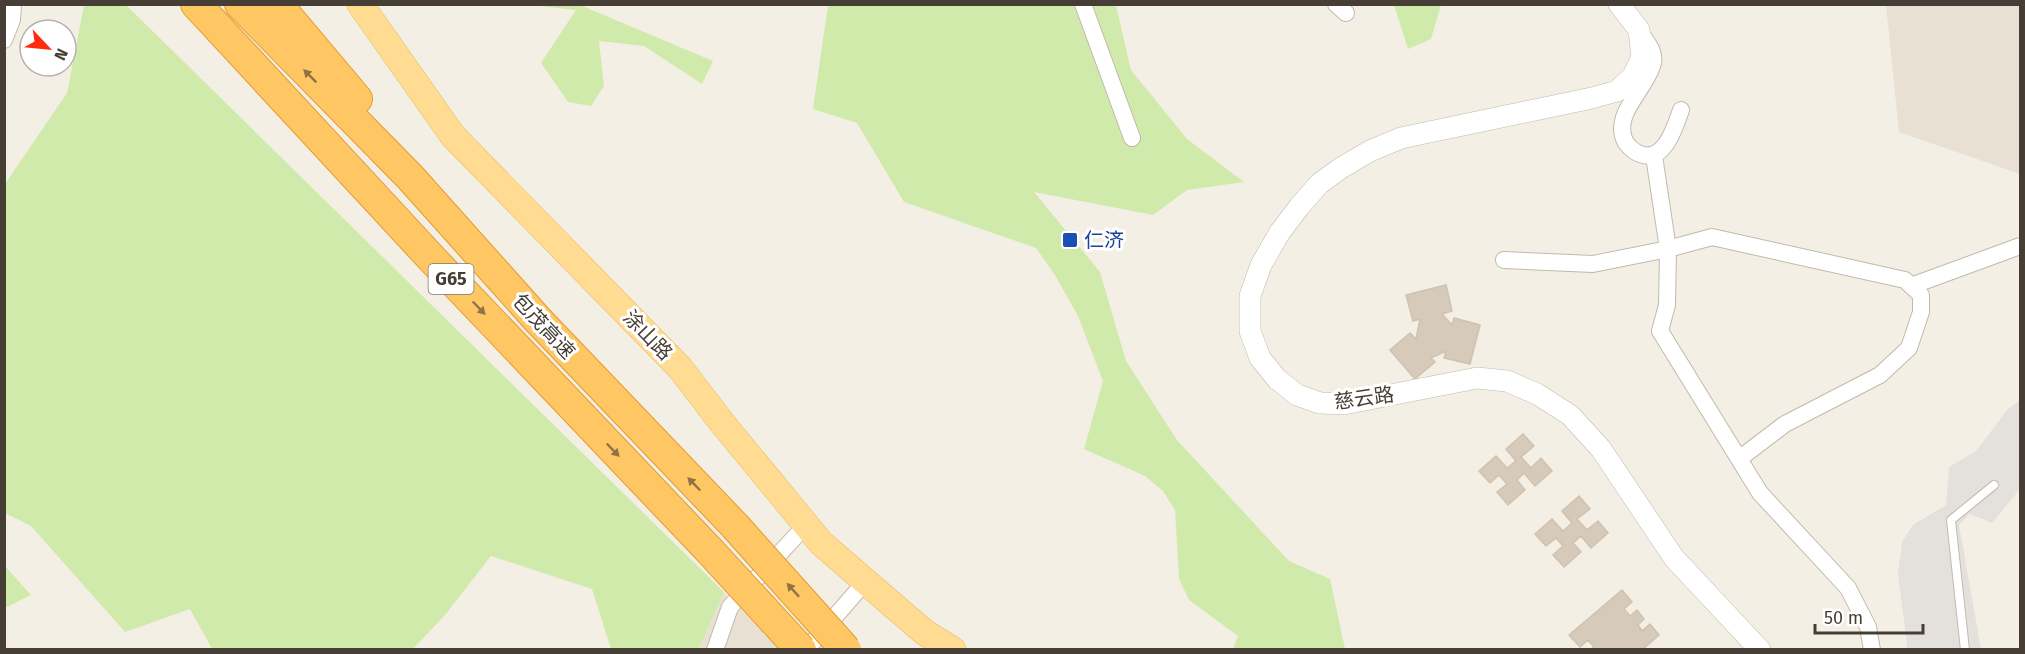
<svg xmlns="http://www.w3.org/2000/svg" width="2025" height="654" font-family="'Fira Sans','Noto Sans SC',sans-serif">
<rect width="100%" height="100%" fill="#f3efe5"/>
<path fill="#e8e0d3" d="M1886,5H2020V174L1899,132Z
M724,592L779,649L699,650Z"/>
<path fill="#d0eaab" d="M84,5H126L724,592L699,649H611L592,589L491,556L445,615L413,649H212L190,609L125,632L31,526L5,513V184L67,93Z
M530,5H580L713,61L702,84L644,46L599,41L604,86L591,106L568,102L541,63L576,10Z
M828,5H1116L1131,70L1187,139L1244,182L1187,190L1153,215L1034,192L1100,272L1126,361L1177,440L1289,561L1330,579L1345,649H1233L1238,636L1189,600L1179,579L1175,510L1163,491L1145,476L1084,449L1103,381L1078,316L1055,275L1036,248L904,202L857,123L813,109Z
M1394,5H1441L1431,39L1408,49Z
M5,566L31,595L5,608Z"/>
<path fill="#e4e1dd" d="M2019,401L2020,489L1992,523L1970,514L1959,525L1981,649H1906L1907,644L1898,574L1902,542L1913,525L1946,505L1949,467L1976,451L2008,409Z"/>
<path fill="#d6caba" stroke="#d1c1ad" stroke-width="1.5" d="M1446,285L1452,311L1442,314L1452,325L1454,318L1480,325L1470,364L1444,358L1446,351L1431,358L1435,362L1415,379L1390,350L1410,333L1416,339L1420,319L1413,321L1406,295Z
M1523,434L1534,446L1521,457L1531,468L1541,458L1552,471L1535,486L1524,473L1517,480L1525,490L1508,505L1497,492L1507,484L1499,475L1490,483L1479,471L1496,456L1507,468L1516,461L1506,449Z
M1579,496L1590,509L1577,519L1587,530L1598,521L1608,533L1591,548L1581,536L1573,543L1581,552L1564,567L1553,555L1563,546L1556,538L1546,546L1535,534L1552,519L1563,531L1572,523L1562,511Z
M1622,590L1632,602L1624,609L1630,616L1637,610L1644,619L1638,625L1642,631L1650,624L1659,635L1642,650H1590L1594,647L1588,640L1580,647L1569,635Z"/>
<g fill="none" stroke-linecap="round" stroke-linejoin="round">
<g stroke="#c2b9aa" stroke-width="10">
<path id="service" d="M1965,650L1951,520L1994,485"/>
</g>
<g stroke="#c2b9aa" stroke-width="18">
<path id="minor" d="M1083,4L1132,138
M1336,4L1346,13
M1644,38C1649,45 1655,53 1653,63C1647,89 1610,115 1626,143C1630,148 1634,152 1640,154C1664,164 1675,127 1681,110
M4,40L12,20L13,4
M1654,156L1668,249L1667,305L1660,331L1760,493L1848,588L1868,627L1872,650
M1504,260L1593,264L1668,249L1712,237L1905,280L1921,295V312L1909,348L1880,375L1785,424L1739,459
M1911,286L2020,246
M715,650L730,607L806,525
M806,650L865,582"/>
</g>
<g stroke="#c2b9aa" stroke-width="22">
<path id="tertiary" d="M1619,4L1639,30L1642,57L1633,76L1617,91L1592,98L1401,138L1370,151L1341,168L1319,184L1299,207L1280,232L1261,265L1250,296V331L1260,358L1277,379L1297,395L1320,403L1344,404L1477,378L1507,381L1537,394L1570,415L1601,449L1674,558L1760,650"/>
</g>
<g stroke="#e9bb5d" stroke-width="27">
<path id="primary" d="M360,4L453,136L680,368L723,424L821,543L924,632L953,650"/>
</g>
<g stroke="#e59b2d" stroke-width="32">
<path id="motorway" d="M196,4L434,261L709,550
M240,4L410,177L537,319L735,526
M277,4L357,99"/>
</g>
<use href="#service" stroke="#fff" stroke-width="8"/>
<use href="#minor" stroke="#fff" stroke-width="16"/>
<use href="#tertiary" stroke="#fff" stroke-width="21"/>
<use href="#primary" stroke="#ffdc92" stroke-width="26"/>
<use href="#motorway" stroke="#ffc664" stroke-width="30"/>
<g stroke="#e59b2d" stroke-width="32" stroke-linecap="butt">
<path id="motorway-bridge" d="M735,526L846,650
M709,550L801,650"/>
</g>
<use href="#motorway-bridge" stroke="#ffc664" stroke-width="30"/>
</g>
<defs><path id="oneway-solid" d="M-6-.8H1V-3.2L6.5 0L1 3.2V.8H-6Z" transform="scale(1.5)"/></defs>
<g fill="#907447">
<use href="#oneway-solid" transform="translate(310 76) rotate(-135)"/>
<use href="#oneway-solid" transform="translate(479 308) rotate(46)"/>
<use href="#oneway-solid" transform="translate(613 450) rotate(46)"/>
<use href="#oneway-solid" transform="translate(694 484) rotate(-134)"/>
<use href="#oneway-solid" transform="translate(793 590) rotate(-132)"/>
</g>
<rect fill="#1a4fb4" stroke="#fff" stroke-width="2" x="1062" y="232" width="16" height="16" rx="3"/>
<g text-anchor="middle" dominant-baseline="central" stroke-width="6" stroke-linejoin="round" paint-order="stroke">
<rect fill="#fff" stroke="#7e7871" stroke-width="1.5" x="428.5" y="264" width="45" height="30" rx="4.5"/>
<g font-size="18" font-weight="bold" fill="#463e34">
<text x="451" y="279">G65</text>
</g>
<g font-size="20" fill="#164399" stroke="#fff" text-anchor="start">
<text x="1084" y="240">仁济</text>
</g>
<g font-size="20" fill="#463e34" stroke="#fff">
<text transform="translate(544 326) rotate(47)">包茂高速</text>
<text transform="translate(648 335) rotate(46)">涂山路</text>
<text transform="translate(1364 398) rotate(-8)">慈云路</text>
</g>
</g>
<rect width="2025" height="654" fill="none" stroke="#463e34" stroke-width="12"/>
<g transform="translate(48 48) rotate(116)"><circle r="28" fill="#ffffff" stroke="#b5b2ae" stroke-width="1.5"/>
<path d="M0-4.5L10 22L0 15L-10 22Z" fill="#ff2c10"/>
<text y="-9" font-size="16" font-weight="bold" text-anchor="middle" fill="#463e34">N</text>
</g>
<path d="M1815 624v9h108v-9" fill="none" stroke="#463e34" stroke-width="3"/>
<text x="1824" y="624" font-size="18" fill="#463e34" stroke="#ffffff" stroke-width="4.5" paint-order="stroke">50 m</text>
</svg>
